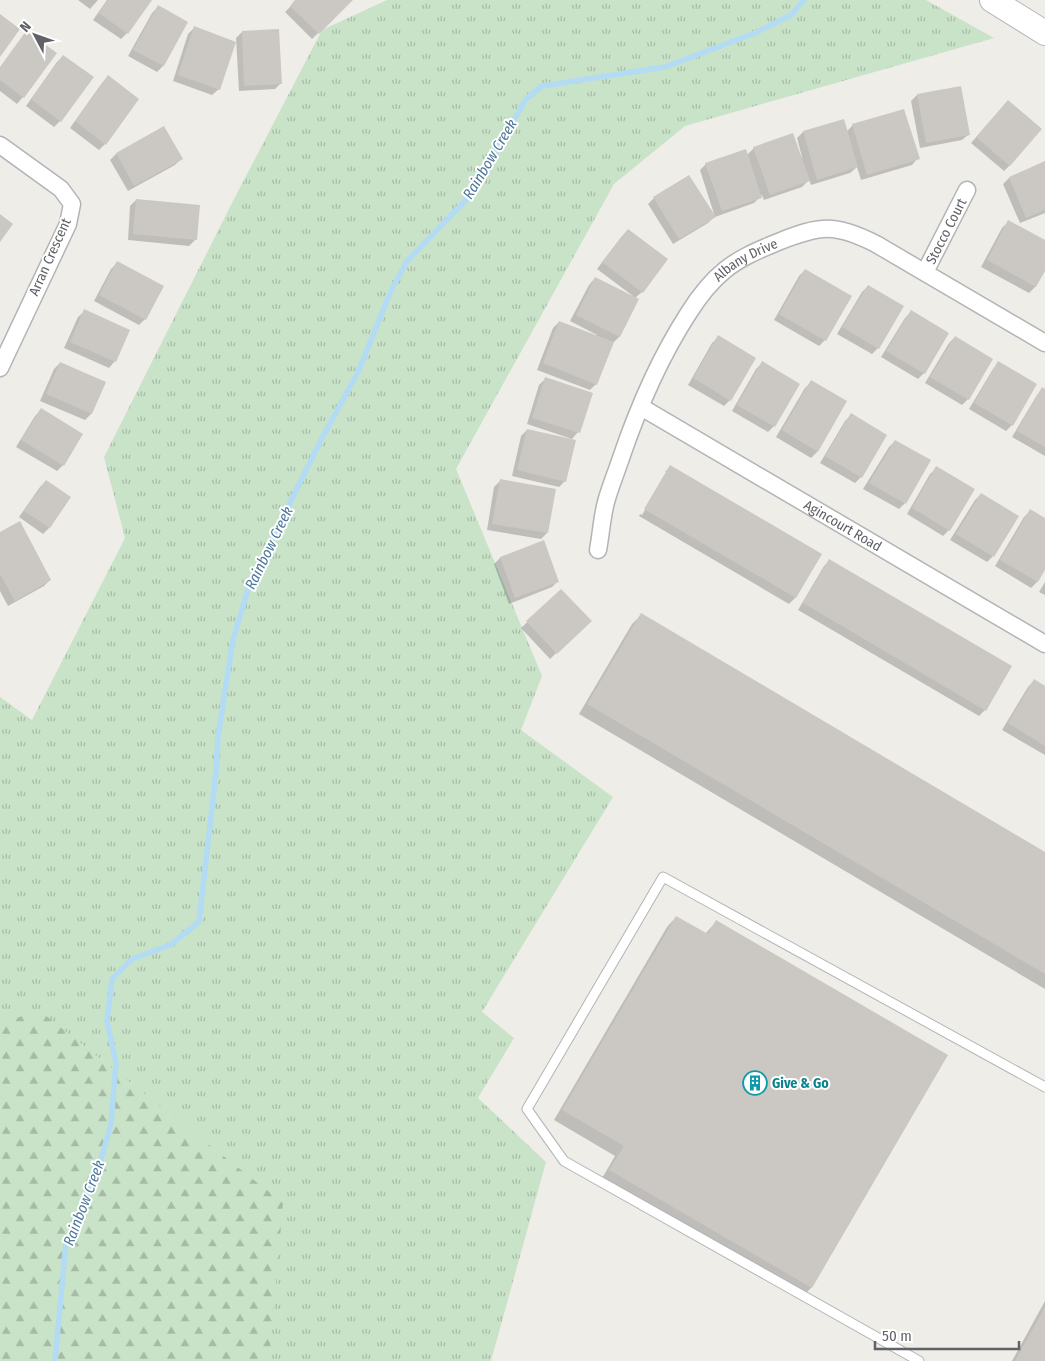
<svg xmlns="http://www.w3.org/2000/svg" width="1045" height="1361" font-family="'Fira Sans Condensed',sans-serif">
<defs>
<pattern id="grass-tufts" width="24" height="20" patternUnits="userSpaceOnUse" patternTransform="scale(1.25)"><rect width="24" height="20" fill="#c9e3c8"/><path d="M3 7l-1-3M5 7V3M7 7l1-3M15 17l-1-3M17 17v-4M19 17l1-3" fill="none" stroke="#a6bba6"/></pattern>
<pattern id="forest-firs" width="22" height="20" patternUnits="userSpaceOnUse" patternTransform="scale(1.25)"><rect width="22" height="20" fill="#c9e3c8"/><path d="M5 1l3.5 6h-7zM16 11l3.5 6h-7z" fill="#a6bba6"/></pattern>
</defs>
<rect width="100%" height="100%" fill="#efede8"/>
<path fill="url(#grass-tufts)" d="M387,0H926L994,38L685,126L614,184L456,469L542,676L521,730L613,797L482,1012L514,1038L478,1098L546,1162L491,1361H0V697L32,720L125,538L104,457L233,201L322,30Z"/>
<path fill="url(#forest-firs)" d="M36,1008L283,1203L269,1361H0V1028Z"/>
<path fill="#0003" d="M78,0H98L90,9Z
M107,0H150L127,33L121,39L93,20Z
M297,0H352L312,39L285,12Z
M158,7L186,22L163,66L157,72L128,56L152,13Z
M194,28L219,89L212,95L173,81L188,34Z
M242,32L281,83L275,89L239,91L236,38Z
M63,56L60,121L54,127L26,106L57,62Z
M0,67L23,97L17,104L0,91Z
M108,77L105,144L99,150L70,128L102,83Z
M917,95L969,134L962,140L920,148L911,101Z
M1002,108L1010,165L1004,171L971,143Z
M843,121L846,132L853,125L918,158L912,165L861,180L857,167L850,173L811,185L809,180L802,187L764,200L762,195L754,203L715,217L700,170L706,164L746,156L754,148L800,157H802L797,138L803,132Z
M116,154L181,159L175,165L128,191L110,160Z
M1045,163V213L1020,223L1003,184L1009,178Z
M654,198L714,217L708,223L673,244L648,204Z
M136,200L195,240L189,246L128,240L130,206Z
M1008,222L1045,242V268L1035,287L1029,293L981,267L1002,228Z
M628,230L642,292L635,298L637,299L619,337L613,343L596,384L590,390L537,370L553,328L559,322L596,337L597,335L570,321L589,285L595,278L632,297L633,296L597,269L622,236Z
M117,263L145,319L139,325L94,301L111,269Z
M805,270L825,340L819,346L774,320L799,276Z
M868,286L902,307L878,348L872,354L837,334L862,292Z
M85,311L115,361L109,368L64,348L78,317Z
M911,312L924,373L918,379L881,357L905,318Z
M719,337L730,400L724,406L688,385L712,343Z
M955,337L968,399L962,405L925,383L949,343Z
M60,363L104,383L91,414L85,420L40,401L54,369Z
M762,363L774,426L768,432L732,411L756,369Z
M999,363L1012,425L1006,431L969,409L993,369Z
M545,379L578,432L572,439L527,424L539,385Z
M811,382L846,402L817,452L811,458L776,437L805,388Z
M1043,389L1045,390V456L1012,437L1037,395Z
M41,410L81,435L63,465L57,471L16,447L35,416Z
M851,415L861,477L855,483L820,463L845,421Z
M527,430L565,481L559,487L512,476L521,436Z
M895,441L905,503L899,509L863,489L889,447Z
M670,467L820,555L795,598L789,604L639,516L640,514L642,515L667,472H665Z
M937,468L949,530L943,536L907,514L930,474Z
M46,481L69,498L49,528L43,534L19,517L40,487Z
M500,481L547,533L541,539L487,530L494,487Z
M981,494L993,556L987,562L950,540L975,500Z
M1030,511L1045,520V568L1037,582L1031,588L995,566L1024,517Z
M0,533L50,580L44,586L8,606L0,591Z
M543,542L558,581L552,587L509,604L494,564L500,558Z
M830,560L985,710L979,716L798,610L824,566Z
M1045,582V595L1039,592Z
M561,590L590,621L550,659L521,628Z
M641,615L1045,853V989L579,714L632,624Z
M1034,681L1045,687V755L1002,730L1028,687Z
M676,917L705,934L716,922L811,1288L802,1297L601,1180L615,1156L554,1120L667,927Z
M1045,1301V1361H1012Z"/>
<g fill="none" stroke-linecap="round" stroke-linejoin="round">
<path stroke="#b3dbf4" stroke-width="5.5" d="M55,1361L66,1242L95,1180L111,1124L116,1063L107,1021L112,979L132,959L170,945L199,922L216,772L218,737L224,697L233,640L249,586L321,440L358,372L391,291L407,261L470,196L526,99L542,86L665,67L755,33L791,15L804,0"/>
</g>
<path fill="#cbc8c4" d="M108,0H152L128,34L99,13Z
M295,0H353L319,34L290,6Z
M158,5L188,22L164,66L133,50Z
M0,14L20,29L0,57Z
M194,26L236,42L220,90L178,75Z
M279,29L282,84L244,86L242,31Z
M26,31L57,53L24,98L0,80V67Z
M63,55L94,77L61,122L31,99Z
M108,75L139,99L106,145L75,121Z
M961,86L970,135L926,143L917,94Z
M1008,100L1042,129L1010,166L976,137Z
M904,109L920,159L867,175L852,124Z
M844,119L858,167L817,180L803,131Z
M164,126L183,159L134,186L116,153Z
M793,133L810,181L770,195L753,147Z
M746,149L762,198L722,211L705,163Z
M1045,161V210L1026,218L1009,177Z
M689,175L716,217L679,239L653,197Z
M136,199L200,205L197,240L133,234Z
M0,214L13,224L0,242Z
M1008,220L1045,240V271L1036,287L987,260Z
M628,229L668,259L643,293L602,262Z
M117,261L164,286L146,320L99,295Z
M805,269L852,296L826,341L779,314Z
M595,277L639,299L620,337L576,315Z
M868,285L904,306L879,349L842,327Z
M84,309L130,330L116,362L70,342Z
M911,310L949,333L925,374L886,351Z
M559,321L614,342L597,385L543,363Z
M718,335L756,358L731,401L693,378Z
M955,336L993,359L969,400L930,377Z
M762,361L800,384L775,427L737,405Z
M998,361L1037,384L1013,426L974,403Z
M60,362L106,382L92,414L46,394Z
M545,377L593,393L580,433L532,418Z
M811,380L847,401L818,452L782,430Z
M1042,387L1045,389V447L1017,431Z
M41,408L83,434L64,466L21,440Z
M851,413L887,435L862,478L825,456Z
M527,429L576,440L566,482L517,470Z
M895,440L931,460L906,504L869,483Z
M670,465L822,554L796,598L644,509Z
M936,466L975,489L950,531L912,508Z
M500,479L556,489L548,533L492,524Z
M46,480L71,497L50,528L24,511Z
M981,493L1019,516L994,557L956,534Z
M1030,509L1045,518V570L1038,582L1000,560Z
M20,521L51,580L15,601L0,574V532Z
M544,540L559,582L515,598L500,557Z
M829,559L1012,666L986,711L803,603Z
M561,589L592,621L557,654L526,621Z
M641,613L1045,852V974L587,704Z
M1034,679L1045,686V746L1008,723Z
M676,916L708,934L716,920L948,1055L812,1288L609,1170L624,1146L562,1110Z
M1045,1307V1361H1015Z"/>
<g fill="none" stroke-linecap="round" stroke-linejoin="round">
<g stroke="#b3b4b8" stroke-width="11">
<path id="lane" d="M919,1361L564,1161L527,1109L663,877L1045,1087"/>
</g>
<g stroke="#b3b4b8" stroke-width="19">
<g id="street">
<path d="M0,145L61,189L72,204L68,224L0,368"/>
<path id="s1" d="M925,272L967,190"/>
<path id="s2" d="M641,407L1045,644"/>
<path id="s3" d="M598,550C601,534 602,517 606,502C610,487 616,473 621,458C638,408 659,359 688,314C698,298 710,282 725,270C741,257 759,250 778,242C820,225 835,223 876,244L1045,343"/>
</g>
</g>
<g stroke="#b2b5b8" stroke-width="26">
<path id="secondary" d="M992,0L1045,33"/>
</g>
<use href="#lane" stroke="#fff" stroke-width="9"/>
<use href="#street" stroke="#fff" stroke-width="16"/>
<use href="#secondary" stroke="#fff" stroke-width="24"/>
</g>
<defs>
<g id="building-ring" transform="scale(1.25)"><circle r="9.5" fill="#fff" stroke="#0f9aa8" stroke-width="1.5"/><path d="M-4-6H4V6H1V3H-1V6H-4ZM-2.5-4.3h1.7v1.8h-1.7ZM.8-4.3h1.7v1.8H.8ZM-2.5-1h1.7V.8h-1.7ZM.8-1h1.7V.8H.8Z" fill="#0f9aa8"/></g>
</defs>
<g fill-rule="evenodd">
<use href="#building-ring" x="755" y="1083"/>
</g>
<g text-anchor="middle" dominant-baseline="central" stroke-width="4" stroke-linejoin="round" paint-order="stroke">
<g font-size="14" fill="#5f6266" stroke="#fff">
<text stroke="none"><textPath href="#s1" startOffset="46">Stocco Court</textPath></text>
<text transform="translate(50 257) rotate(-66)">Arran Crescent</text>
<text stroke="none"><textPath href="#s3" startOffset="335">Albany Drive</textPath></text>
<text stroke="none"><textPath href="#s2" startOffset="234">Agincourt Road</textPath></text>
</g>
<g font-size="14" font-weight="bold" fill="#0d838f" stroke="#fff" text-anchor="start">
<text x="772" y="1083">Give &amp; Go</text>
</g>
<g font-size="15" font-style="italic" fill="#4d779c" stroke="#fff">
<text transform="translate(490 159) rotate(-59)">Rainbow Creek</text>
<text transform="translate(269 548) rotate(-64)">Rainbow Creek</text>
<text transform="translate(84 1203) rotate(-69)">Rainbow Creek</text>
</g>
</g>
<g transform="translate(35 35) rotate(311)" stroke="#ffffff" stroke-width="4" paint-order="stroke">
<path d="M0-4L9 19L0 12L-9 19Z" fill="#5f6266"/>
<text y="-8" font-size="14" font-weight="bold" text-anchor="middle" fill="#5f6266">N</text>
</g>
<path d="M875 1341v8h144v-8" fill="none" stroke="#5f6266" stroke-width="2.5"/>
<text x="882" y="1341" font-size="15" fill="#5f6266" stroke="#ffffff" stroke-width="4" paint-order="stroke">50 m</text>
</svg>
